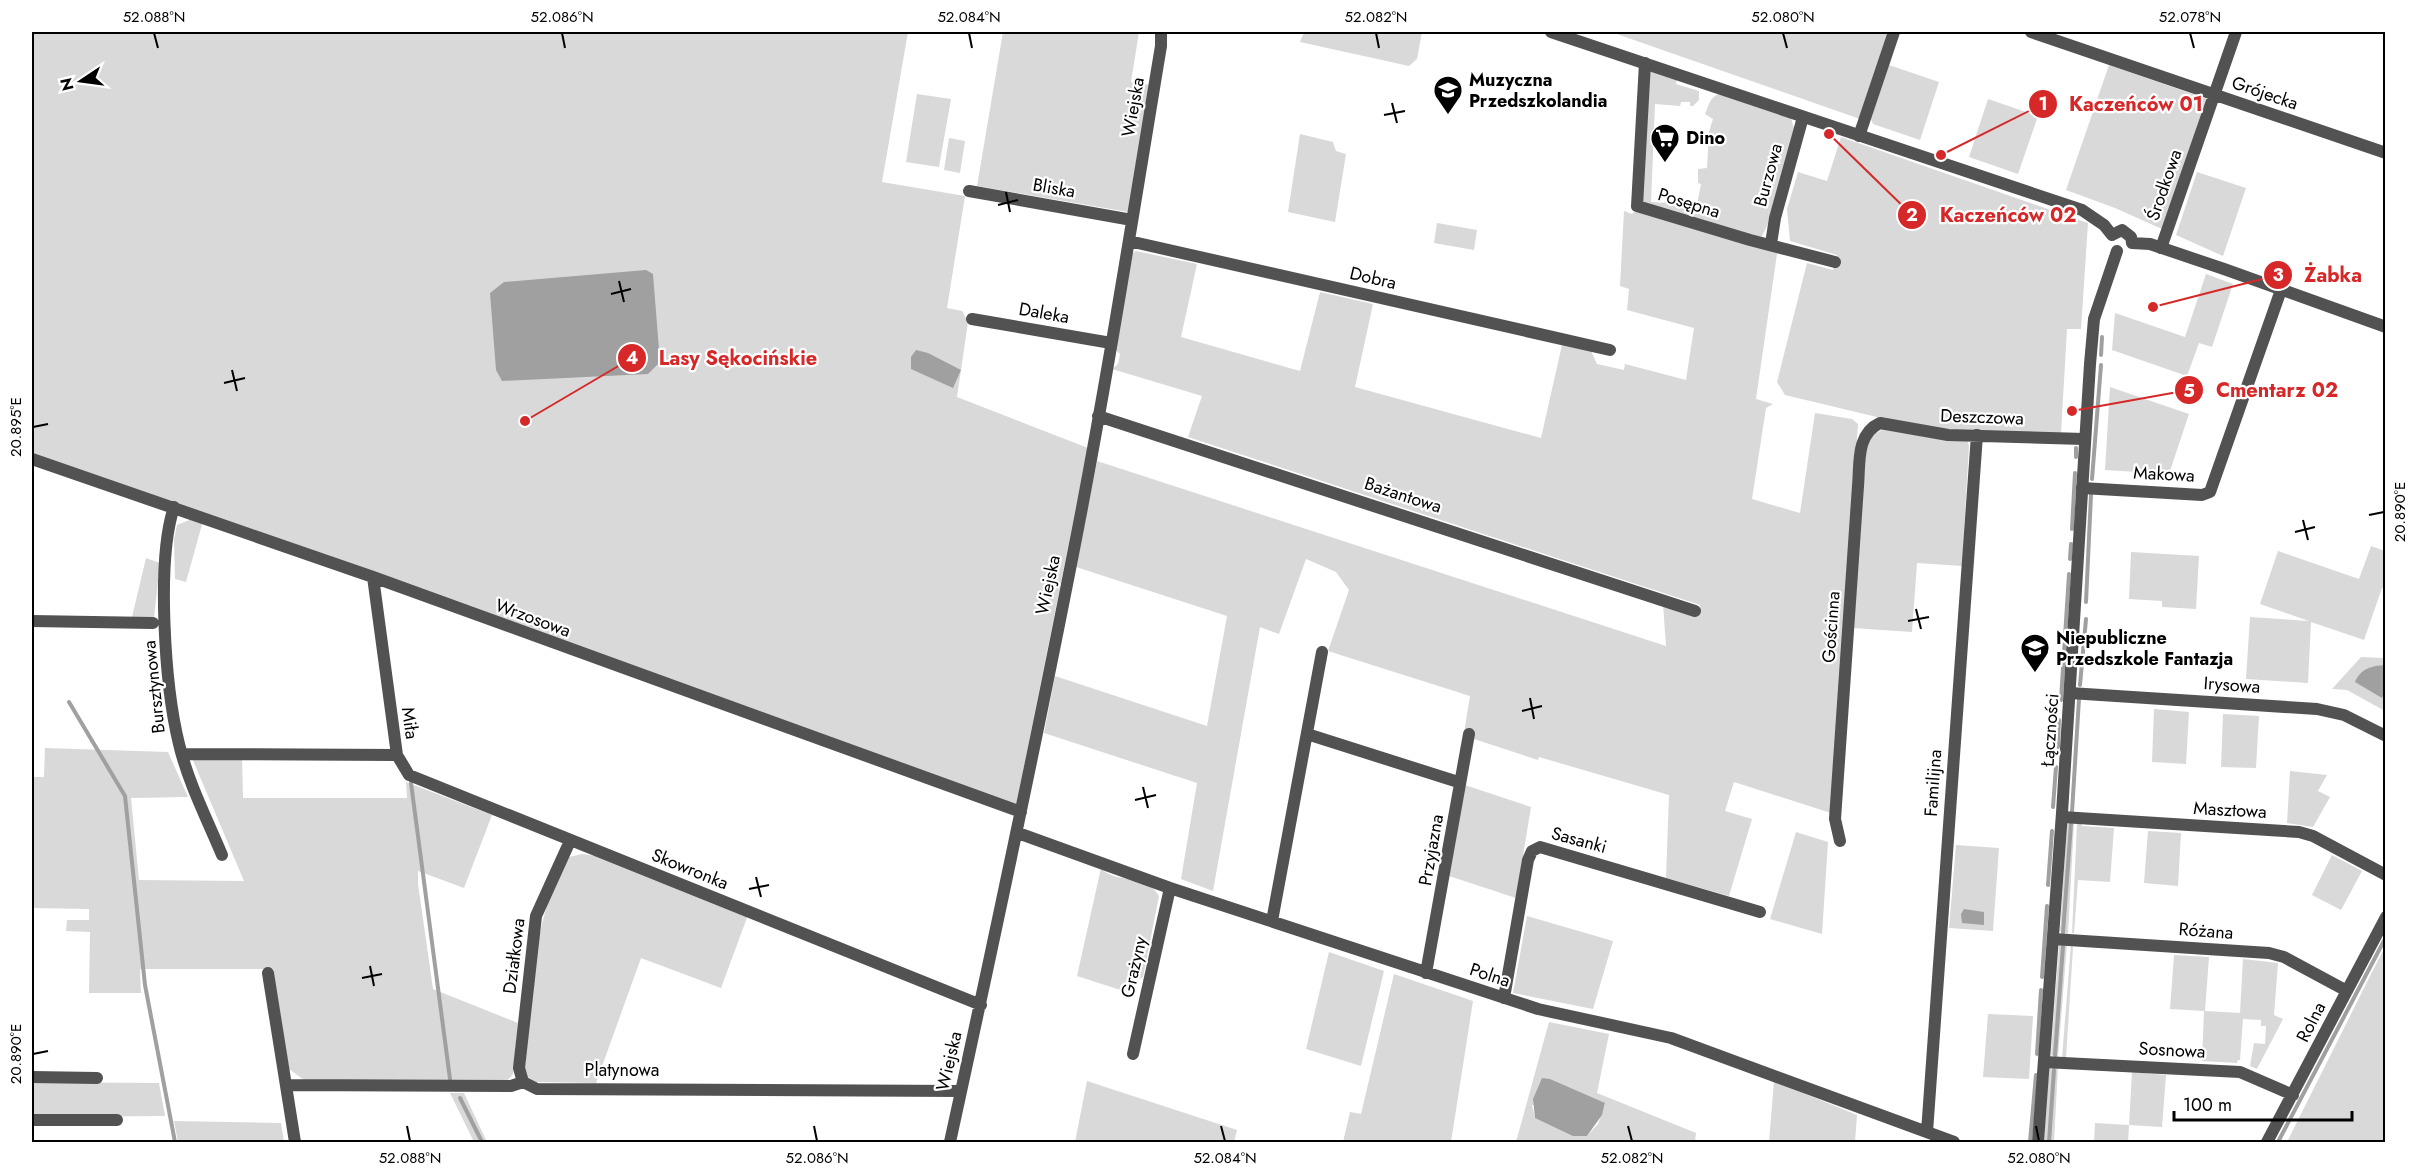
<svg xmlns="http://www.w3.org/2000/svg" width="2417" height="1174" font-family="Jost,sans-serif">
<rect width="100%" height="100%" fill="#fff"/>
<path fill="#d9d9d9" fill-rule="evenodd" d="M32,32H908L882,182L965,196L947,308L962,311L968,322L957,397L1088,448L1016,806L32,455Z
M1003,32H1139L1131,82L1151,85L1128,212L977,186Z
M1304,32H1422L1417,59L1409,66L1300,42Z
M1611,32H1890L1860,119Z
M1889,65L1939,82L1920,140L1873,124L1871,119Z
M2109,65L2207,99L2162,229L2115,208L2066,190Z
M1649,70L1677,79L1676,84L1699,91V100L1693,106H1690V102H1681L1680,106L1655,104L1651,202L1697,204L1701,184L1698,183V169L1707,168L1709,132L1713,119L1705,114C1709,105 1710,96 1720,94L1791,118L1794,128L1767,226L1762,236L1756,238L1647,207L1642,201Z
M917,94L951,99L939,167L906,162Z
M1988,99L2038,116L2018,174L1969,157Z
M1300,134L1333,142L1336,151L1346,154L1335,222L1288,212Z
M1841,137L2088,223L2081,329H2067L2061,433L1927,429L1785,395L1777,382L1807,263L1833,270L1837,255L1790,241L1787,209L1798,172L1827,181Z
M949,138L965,141L960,173L944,170Z
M2197,172L2246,188L2223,256L2176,235Z
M1636,210L1778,247L1756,399L1773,404L1766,408L1752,499L1800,513L1815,413L1852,419L1858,424L1831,813L1734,782L1725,811L1752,819L1729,896L1666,878L1669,795L1539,757L1538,760L1474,739L1464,733L1470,696L1328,651L1349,590L1336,572L1306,559L1279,634L1260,627L1213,891L1181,879L1197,783L1044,733L1055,676L1207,726L1227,616L1076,567L1097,461L1666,646L1663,604L1699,610L1700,605L1188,437L1202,396L1112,369L1118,364L1120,354L1115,349L1133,253L1136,251L1197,264L1181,337L1300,371L1320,292L1373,304L1355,387L1541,438L1562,345L1591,351L1597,364L1624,370L1625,364L1686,380L1694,328L1627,310L1629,289L1620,286L1624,211L1632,214Z
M1437,223L1477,230L1474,250L1434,243Z
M2206,274L2233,284L2212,347L2199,343L2187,376L2112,350L2115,313L2185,337Z
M2110,387L2189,414L2169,474L2105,470Z
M1883,429L1926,437L1967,440L1969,446L1962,566L1917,563L1912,632L1853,628L1866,447L1872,436Z
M192,519L203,521L186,582L175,579L174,539L177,525Z
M2371,546L2385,551V588H2382L2364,640L2311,622L2308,683L2246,679L2250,617L2309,621L2260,604L2278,551L2359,579Z
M2131,552L2199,556L2196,609L2162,607V601L2129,599Z
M146,558L160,563L154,618L132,617Z
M2361,657L2385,658V711L2347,690L2332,689Z
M2154,709L2189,712L2186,764L2152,762Z
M2223,714L2259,716L2256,768L2221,767Z
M45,748L168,752L188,797L131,798L139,880L244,881L192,758L242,757L243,798H407L406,782L492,815L464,888L418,871V884L433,989L518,1023L513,1074L505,1083L304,1080L289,1069L273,969H140L141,993H89L90,932L66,931L67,920H89V909L32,908V777H44Z
M2290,771L2327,775L2318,791L2330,797L2313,827L2287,823Z
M1465,785L1531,807L1516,898L1449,876Z
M2070,823H2074L2068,934L2060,931L2067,824Z
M2077,823H2081L2082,826L2114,828L2110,882L2078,880L2074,933H2072Z
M2148,831L2181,833L2178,886L2144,883Z
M1796,832L1828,842L1822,934L1770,919Z
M1956,845L1999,848L1993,931L1949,928Z
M582,854L596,856L748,915L721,988L641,958L596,1083L531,1082L524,1075C532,1005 530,918 569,857Z
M2332,855L2362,871L2341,910L2312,895Z
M1101,868C1114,884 1146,873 1159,896L1143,977L1136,981L1133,994L1077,976Z
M1527,916L1613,941L1593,1009L1513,993Z
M2067,944L2058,1057H2053L2051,1054L2059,945Z
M2071,944L2073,948L2066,1058H2062Z
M2385,947V1142H2287L2371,974Z
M1329,952L1384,971L1361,1066L1306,1049Z
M2174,955L2209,957L2205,1011L2240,1013L2243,959L2278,963L2274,1015L2283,1019L2257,1069L2250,1066L2254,1043L2265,1044L2266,1026H2261V1020L2243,1019L2240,1060H2238L2237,1063L2202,1061L2204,1011L2170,1009Z
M1394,974L1473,1001L1451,1142H1343L1350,1112L1361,1114Z
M1988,1014L2033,1016L2029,1079L1983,1077Z
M1549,1022L1609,1034L1597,1093L1696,1133L1695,1142H1516ZM1532,1105H1605L1598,1124L1587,1136L1535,1118Z
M2049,1067H2058L2054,1142H2044Z
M2132,1072L2166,1075L2162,1127L2129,1125L2128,1142H2094L2095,1123L2129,1125Z
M1087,1081L1237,1130L1234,1142H1075Z
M1774,1081L1857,1115L1855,1142H1769Z
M32,1082L159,1083L165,1116L32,1117Z
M450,1093H464L487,1142H474Z
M174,1121L281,1123L284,1142H178Z"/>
<path fill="#a0a0a0" d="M646,270L653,274L660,362L648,374L502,381L496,370L490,293L504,282Z
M916,350L928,353L961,370L953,388L911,369V357Z
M2385,665V691L2382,698L2355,682C2361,668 2372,666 2385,665Z
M1964,909L1984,912V925L1962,923L1961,914Z
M1542,1078L1550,1079L1605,1103L1602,1115L1587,1136H1573L1535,1118L1533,1099Z"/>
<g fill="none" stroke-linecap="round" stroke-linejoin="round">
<path stroke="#a0a0a0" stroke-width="4" d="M2101,355L2102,337
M2076,457V448
M2092,479L2101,365
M2072,529L2075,473
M2070,559L2071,544
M2086,602L2091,495
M2080,685L2086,619
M2061,700L2069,574
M69,702L125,796L145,985L175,1142
M2058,747L2059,720
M411,783L450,1079
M2053,807L2056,767
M2072,812L2079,699
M2048,885L2052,831
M2063,933L2071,824
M2042,977L2047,906
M2037,1054L2041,990
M2055,1055L2063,946
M460,1098L482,1142
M2030,1142L2036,1075
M2049,1142L2054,1070
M2278,1142L2386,937"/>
<path stroke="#525252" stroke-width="12" d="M2031,32L2386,153
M1645,63L1637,206L1750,240L1835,262
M1859,136L1894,32
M969,191L1132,220
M1129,241L1610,350
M1771,244L1775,218L1803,117
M2161,248L2236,32
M972,319L1111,343
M1098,416L1695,611
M32,459L373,577L1021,812
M2082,488L2202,495L2210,492L2281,290
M174,507C156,561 165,687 179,744C188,782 207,819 222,855
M373,577L397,755L409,775L981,1005
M32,621L153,623
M2070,693L2317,709L2344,715L2386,736
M1307,734L1455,781
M182,754L397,755
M2062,817L2299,832L2313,836L2386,875
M1018,833L1170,888L1538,1009L1671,1038L1954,1142
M1840,841L1835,819L1858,486C1860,463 1856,434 1880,423L1948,435L2084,439
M1272,921L1322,652
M2053,939L2269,953L2284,957L2347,991
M268,973L295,1142
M1426,973L1469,734
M1504,998L1528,860L1532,851L1540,847L1760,912
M1133,1054L1170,888
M2044,1062L2240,1072L2293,1095
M32,1077L97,1078
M523,1082L537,1089L961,1091
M523,1082L519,1068L536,916L570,841
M286,1085L511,1086L523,1082
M32,1120H117
M1927,1132L1977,435
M950,1142C993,945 1035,748 1074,549C1107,382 1133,214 1161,46V32
M2267,1142L2386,917"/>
<path stroke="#525252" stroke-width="12" d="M1551,32L2082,210L2104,225L2112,235
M2112,235L2122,230L2131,237L2132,243
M2132,243L2150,244L2224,269L2386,327
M2038,1142L2062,813L2090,364L2094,319L2117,251"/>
</g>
<path fill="none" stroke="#000" stroke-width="2" d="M154,33L158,48M562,33L565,48M969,33L972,48M1376,33L1379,48M1783,33L1787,48M2190,33L2194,48M1392,103L1397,123M1384,115L1405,111M1006,192L1010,212M998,205L1018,200M619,281L624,302M611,294L631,289M232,370L237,391M224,383L245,378M33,427L48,424M2369,515L2384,512M2303,520L2308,540M2295,532L2315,527M1916,609L1921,629M1908,621L1929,617M1530,698L1534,719M1522,711L1542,706M1143,787L1148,808M1135,800L1156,795M756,877L761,897M749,889L769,885M370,966L374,986M362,978L382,974M33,1054L48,1051M407,1126L410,1141M814,1126L817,1141M1221,1126L1225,1141M1628,1126L1632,1141M2036,1126L2039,1141"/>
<defs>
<g id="school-pin" transform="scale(1.5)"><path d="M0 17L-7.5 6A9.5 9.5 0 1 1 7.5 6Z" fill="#000" stroke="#fff"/><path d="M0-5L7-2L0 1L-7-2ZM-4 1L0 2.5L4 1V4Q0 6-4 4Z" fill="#fff"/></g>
<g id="supermarket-pin" transform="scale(1.5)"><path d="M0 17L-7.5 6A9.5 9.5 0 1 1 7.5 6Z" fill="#000" stroke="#fff"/><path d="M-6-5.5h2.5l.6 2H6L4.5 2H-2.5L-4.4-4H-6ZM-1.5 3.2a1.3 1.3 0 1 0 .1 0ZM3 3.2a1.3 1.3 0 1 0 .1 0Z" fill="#fff"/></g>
</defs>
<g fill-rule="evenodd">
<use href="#school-pin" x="1448" y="90"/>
<use href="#supermarket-pin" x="1665" y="138"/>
<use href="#school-pin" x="2035" y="648"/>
</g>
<g text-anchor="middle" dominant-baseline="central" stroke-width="4.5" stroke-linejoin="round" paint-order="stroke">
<g font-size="18" font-weight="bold" fill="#000" stroke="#fff" text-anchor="start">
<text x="1469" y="80">Muzyczna<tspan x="1469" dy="21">Przedszkolandia</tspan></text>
<text x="1686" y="138">Dino</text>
<text x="2056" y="638">Niepubliczne<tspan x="2056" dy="21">Przedszkole Fantazja</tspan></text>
</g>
<g font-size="18" fill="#000" stroke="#fff">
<text transform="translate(2265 93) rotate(19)">Grójecka</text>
<text transform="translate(1133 107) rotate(-80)">Wiejska</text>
<text transform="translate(1768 175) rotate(-75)">Burzowa</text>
<text transform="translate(2164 185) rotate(-71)">Środkowa</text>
<text transform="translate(1054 188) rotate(10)">Bliska</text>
<text transform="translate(1689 203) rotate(17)">Posępna</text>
<text transform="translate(1373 278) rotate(13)">Dobra</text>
<text transform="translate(1044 313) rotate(10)">Daleka</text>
<text transform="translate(1982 417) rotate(2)">Deszczowa</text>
<text transform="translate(2164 474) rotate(3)">Makowa</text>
<text transform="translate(1403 495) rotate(18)">Bażantowa</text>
<text transform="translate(1048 585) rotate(-78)">Wiejska</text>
<text transform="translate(533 618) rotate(20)">Wrzosowa</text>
<text transform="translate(1831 627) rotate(-86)">Gościnna</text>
<text transform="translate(2232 685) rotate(4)">Irysowa</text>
<text transform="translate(154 687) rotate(-96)">Bursztynowa</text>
<text transform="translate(410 723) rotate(82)">Miła</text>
<text transform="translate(2050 730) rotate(-86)">Łączności</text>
<text transform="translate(1933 783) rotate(-86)">Familijna</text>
<text transform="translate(2230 810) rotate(3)">Masztowa</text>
<text transform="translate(1579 840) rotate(15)">Sasanki</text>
<text transform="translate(1431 850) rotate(-80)">Przyjazna</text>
<text transform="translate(690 869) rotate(22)">Skowronka</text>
<text transform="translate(2206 931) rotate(4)">Różana</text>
<text transform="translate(514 956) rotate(-83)">Działkowa</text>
<text transform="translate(1134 967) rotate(-77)">Grażyny</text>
<text transform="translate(1490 975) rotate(18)">Polna</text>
<text transform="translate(2311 1022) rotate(-63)">Rolna</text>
<text transform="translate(2172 1050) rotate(3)">Sosnowa</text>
<text transform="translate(949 1061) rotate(-77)">Wiejska</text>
<text x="622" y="1070">Platynowa</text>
</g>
</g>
<path fill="none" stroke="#d62828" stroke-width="2" d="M1941 155L2043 104M1829 134L1912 215M2153 307L2278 275M525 421L632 358M2072 411L2189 390"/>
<g fill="#d62828" stroke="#fff" stroke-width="2">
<circle cx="1941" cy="155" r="6"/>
<circle cx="1829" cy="134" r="6"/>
<circle cx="2153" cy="307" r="6"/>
<circle cx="525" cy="421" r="6"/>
<circle cx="2072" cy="411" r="6"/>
<circle cx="2043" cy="104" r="15"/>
<circle cx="1912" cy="215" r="15"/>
<circle cx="2278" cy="275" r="15"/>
<circle cx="632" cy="358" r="15"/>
<circle cx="2189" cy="390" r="15"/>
</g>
<g font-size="18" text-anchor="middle" font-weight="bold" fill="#fff">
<text x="2043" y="110">1</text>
<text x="1912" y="221">2</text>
<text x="2278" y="281">3</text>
<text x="632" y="364">4</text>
<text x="2189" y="397">5</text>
</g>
<g font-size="20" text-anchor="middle" font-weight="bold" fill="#d62828" stroke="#fff" stroke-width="4.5" stroke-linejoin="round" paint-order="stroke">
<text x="2136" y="111">Kaczeńców 01</text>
<text x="2008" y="222">Kaczeńców 02</text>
<text x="2333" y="282">Żabka</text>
<text x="738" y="365">Lasy Sękocińskie</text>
<text x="2277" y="397">Cmentarz 02</text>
</g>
<rect width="2417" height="1174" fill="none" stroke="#ffffff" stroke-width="66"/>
<g transform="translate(81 81) rotate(257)" stroke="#ffffff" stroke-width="4.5" paint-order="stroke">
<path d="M0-4.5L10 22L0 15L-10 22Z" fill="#000000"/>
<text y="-9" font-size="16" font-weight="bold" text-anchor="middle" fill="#000000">N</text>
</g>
<path d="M2174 1111v9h178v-9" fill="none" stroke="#000000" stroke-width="3"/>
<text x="2183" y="1111" font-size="18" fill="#000000" stroke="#ffffff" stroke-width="4.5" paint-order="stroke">100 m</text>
<rect x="33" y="33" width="2351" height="1108" fill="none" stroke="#000" stroke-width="2"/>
<g font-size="15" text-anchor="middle" fill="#000">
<text x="154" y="22">52.088°N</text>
<text x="562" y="22">52.086°N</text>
<text x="969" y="22">52.084°N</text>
<text x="1376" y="22">52.082°N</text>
<text x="1783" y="22">52.080°N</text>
<text x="2190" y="22">52.078°N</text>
<text transform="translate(16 427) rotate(-90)" y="5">20.895°E</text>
<text transform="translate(2400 512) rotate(-90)" y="5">20.890°E</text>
<text transform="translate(16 1054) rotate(-90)" y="5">20.890°E</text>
<text x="410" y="1163">52.088°N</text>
<text x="817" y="1163">52.086°N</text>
<text x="1225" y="1163">52.084°N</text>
<text x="1632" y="1163">52.082°N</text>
<text x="2039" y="1163">52.080°N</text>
</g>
</svg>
